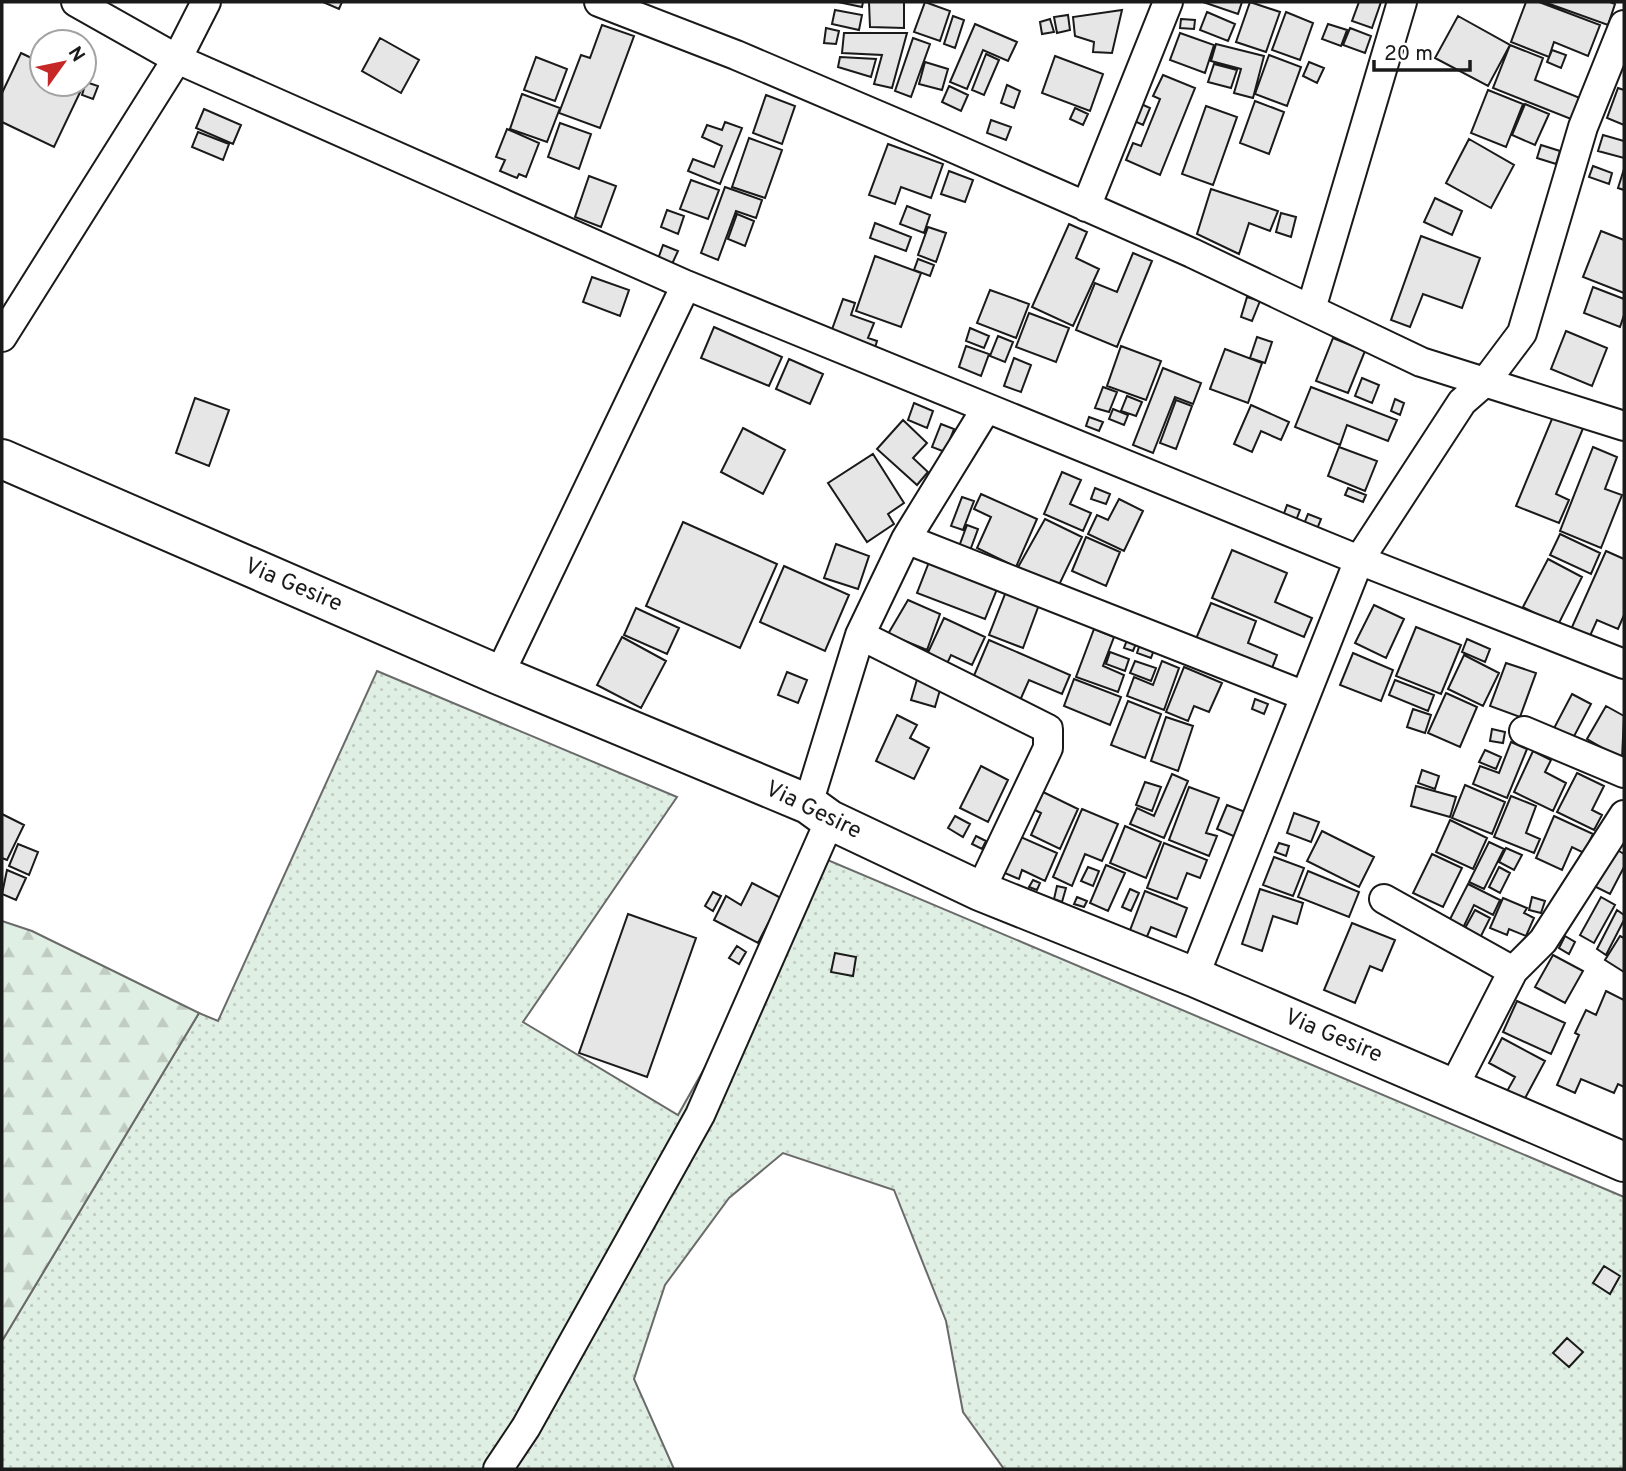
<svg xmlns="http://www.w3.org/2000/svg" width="1626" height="1471" font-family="Overpass,sans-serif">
<defs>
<pattern id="grass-dots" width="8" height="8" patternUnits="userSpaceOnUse" patternTransform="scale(1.75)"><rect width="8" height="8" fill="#e0efe3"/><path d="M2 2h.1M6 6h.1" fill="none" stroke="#c0ccc2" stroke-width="1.8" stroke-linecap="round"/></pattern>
<pattern id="forest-firs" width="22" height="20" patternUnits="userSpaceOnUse" patternTransform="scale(1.75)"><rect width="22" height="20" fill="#e0efe3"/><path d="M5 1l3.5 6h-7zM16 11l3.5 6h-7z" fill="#c0ccc2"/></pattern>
</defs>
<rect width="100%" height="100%" fill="#fff"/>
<path fill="url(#grass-dots)" stroke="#6a6a6a" stroke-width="2" d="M377,671L677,797L523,1022L678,1115L823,858L1624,1197V1469H1004L963,1412L946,1321L894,1190L783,1153L729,1198L665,1285L634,1379L674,1469H2V1341L199,1013L218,1021Z"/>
<path fill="url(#forest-firs)" stroke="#6a6a6a" stroke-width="2" d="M2,921L32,931L199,1013L2,1341Z"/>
<path fill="#e6e6e6" stroke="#1a1a1a" stroke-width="2" d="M323,2H342L339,9Z
M838,2H863L862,7Z
M869,2H904V28L870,27Z
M925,2L950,11L940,41L914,32Z
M1203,2H1242L1238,14Z
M1250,2L1280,12L1266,52L1236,42Z
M1359,2H1381L1372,28L1352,21Z
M1526,2H1539L1600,25L1588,56L1554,42L1549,57L1511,42Z
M1544,2H1610L1615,4L1608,25Z
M835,10L862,15L859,30L832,24Z
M1122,10L1112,53L1093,52L1094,42L1075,36L1073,17Z
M1207,12L1235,24L1228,41L1200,30Z
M1286,12L1313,23L1300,60L1272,50Z
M1068,15L1070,30L1057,33L1054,17Z
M953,16L964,20L955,48L944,44Z
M1458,16L1510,45L1488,86L1435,58Z
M1050,19L1054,32L1042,34L1040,22Z
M1181,19L1195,20L1194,29L1180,28Z
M975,24L1017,42L1008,61L983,50L967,89L950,82Z
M1328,24L1347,30L1341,46L1322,39Z
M602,25L634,36L600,128L559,113L581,55L590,58Z
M826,28L839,31L836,44L824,43Z
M1350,28L1371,36L1365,53L1343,45Z
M844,33H907L892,88L874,84L882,55L842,53Z
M1180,33L1214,45L1205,73L1170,60Z
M380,38L419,60L401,93L362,71Z
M913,38L930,44L911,97L895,91Z
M1216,44L1264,56L1253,98L1234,93L1241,69L1211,61Z
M1510,45L1543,58L1535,80L1580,98L1571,119L1493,88Z
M1552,50L1566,55L1561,68L1547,62Z
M21,53L42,63V84H84L54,147L2,122V93Z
M986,54L999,60L984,95L972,90Z
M1269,55L1301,67L1287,106L1255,94Z
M1055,56L1103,74L1090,111L1042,93Z
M536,57L567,69L555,101L524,90Z
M840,57L876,59L871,77L838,67Z
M925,62L948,69L942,90L919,84Z
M1309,62L1324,68L1317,83L1303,76Z
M1214,64L1237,70L1231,88L1208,82Z
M1163,75L1195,88L1160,175L1126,160L1133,143L1141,146L1160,99L1153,96Z
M86,82L98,86L93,99L82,95Z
M1007,85L1020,91L1014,108L1001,103Z
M949,86L968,95L961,111L942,102Z
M1618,88L1624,90V125L1607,118Z
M1488,90L1523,104L1506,147L1471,133Z
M522,94L560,108L547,142L510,129Z
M766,95L795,106L782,144L753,133Z
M1255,101L1284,112L1269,154L1240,143Z
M1139,103L1150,108L1143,125L1132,120Z
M1525,104L1549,114L1535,145L1512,135Z
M1206,106L1237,117L1213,185L1182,174Z
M1075,108L1088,114L1083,125L1070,119Z
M204,109L241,125L233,144L196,128Z
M991,120L1011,127L1006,140L987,133Z
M725,122L742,128L720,184L688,171L693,159L714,167L722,146L702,137L707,125L722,130Z
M560,123L591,134L579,169L548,157Z
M507,129L539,143L526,177L519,174L517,178L500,171L505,160L496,157Z
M198,132L229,144L223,160L192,147Z
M1603,135L1624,141V158L1598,151Z
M749,138L782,150L765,198L732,187Z
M1469,139L1514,165L1491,208L1446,183Z
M888,144L943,164L931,198L901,187L895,204L869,195Z
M1541,145L1560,151L1556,164L1537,158Z
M1593,166L1612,173L1609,184L1589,177Z
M1624,169V190L1618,188Z
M949,171L973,180L965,202L941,194Z
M589,176L616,186L601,227L575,217Z
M691,180L719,190L708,219L680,209Z
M725,187L762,200L756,218L736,211L718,260L701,253Z
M1211,189L1278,211L1270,231L1249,223L1239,254L1197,234Z
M1435,198L1462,211L1452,235L1424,222Z
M907,206L930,215L924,233L900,224Z
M667,210L684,216L678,234L661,227Z
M1281,213L1296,217L1291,237L1276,232Z
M737,214L754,221L745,246L728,239Z
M875,223L911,237L906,251L870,238Z
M1069,224L1087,232L1076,258L1099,269L1073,326L1032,307Z
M928,227L946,233L936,262L918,255Z
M1601,231L1624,240V293L1583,277Z
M1421,236L1480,258L1462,308L1423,294L1410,327L1391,320Z
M663,245L678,251L672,264L658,259Z
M1133,253L1152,261L1117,347L1076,330L1095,283L1117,292Z
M875,256L921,273L901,327L856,311Z
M918,259L934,265L930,276L914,270Z
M592,277L629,290L620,316L583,302Z
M1593,287L1624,299V315L1620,327L1584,313Z
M990,290L1029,304L1016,338L977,323Z
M1247,297L1260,301L1252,321L1241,317Z
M843,299L855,303L851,315L874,323L868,338L877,341L874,351L830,335Z
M1029,313L1069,328L1056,362L1016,347Z
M714,327L782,357L769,386L701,358Z
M970,328L989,336L984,348L966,341Z
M1566,331L1607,348L1592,386L1551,369Z
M998,336L1013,342L1005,362L990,356Z
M1257,337L1272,342L1265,363L1250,358Z
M1333,338L1365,351L1348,393L1316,381Z
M966,346L989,354L981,376L959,367Z
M1121,346L1161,361L1146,400L1107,386Z
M1225,349L1262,363L1248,403L1210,389Z
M1014,358L1031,365L1021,392L1004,386Z
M789,359L823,374L810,404L776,389Z
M1163,368L1201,383L1193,404L1175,397L1153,453L1133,445Z
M1362,378L1379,385L1372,403L1355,396Z
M1103,387L1117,392L1109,412L1095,408Z
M1311,387L1397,420L1388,441L1347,425L1340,445L1295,427Z
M1127,396L1142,402L1136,416L1121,411Z
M195,398L229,410L209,466L176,453Z
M1395,399L1404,403L1400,415L1391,411Z
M1176,400L1192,406L1176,449L1160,443Z
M914,403L933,411L927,428L908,420Z
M1251,405L1289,422L1281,440L1261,431L1252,452L1234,444Z
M1113,409L1128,415L1124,425L1109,419Z
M1554,414L1584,426L1556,494L1569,500L1559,523L1516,506Z
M1089,417L1103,422L1099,431L1086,426Z
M903,420L927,443L913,458L928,472L917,485L877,449Z
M941,424L954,429L945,452L932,447Z
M743,428L785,450L763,494L721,472Z
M1339,447L1377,461L1365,491L1328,476Z
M1593,447L1617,457L1605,489L1622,495L1601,548L1560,531Z
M873,454L904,503L888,514L894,524L867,542L828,483Z
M1062,472L1081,480L1070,504L1091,513L1083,531L1044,514Z
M1095,488L1110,494L1106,504L1091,499Z
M1348,488L1366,495L1363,502L1345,495Z
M981,494L1037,519L1016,567L977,548L991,517L974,509Z
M962,497L974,501L963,530L951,526Z
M1119,499L1143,511L1124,551L1088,534L1097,515L1108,520Z
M1287,505L1300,510L1295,523L1282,519Z
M1308,514L1321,519L1315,534L1302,529Z
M1045,519L1082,537L1058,587L1017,569Z
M683,522L777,564L740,648L646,606Z
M967,525L978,529L968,556L957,552Z
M1560,534L1600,553L1591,574L1550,555Z
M1086,537L1120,552L1106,586L1072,571Z
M836,544L869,556L858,589L824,578Z
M1232,550L1287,573L1275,602L1312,618L1304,637L1212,598Z
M1606,551L1624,559V615L1618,629L1597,620L1586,645L1568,636Z
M931,557L999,584L985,619L917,593Z
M1548,559L1582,577L1558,625L1523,607Z
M784,566L849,595L825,651L760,622Z
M1007,589L1040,602L1023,648L989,635Z
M908,600L940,614L927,650L888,634Z
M1211,603L1256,621L1248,643L1277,655L1269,676L1193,646Z
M1374,605L1404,619L1386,658L1355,643Z
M636,608L679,628L667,654L624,635Z
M944,618L985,637L972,665L951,655L945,668L925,659Z
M1416,627L1461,645L1441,694L1396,676Z
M1094,629L1114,637L1103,666L1124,675L1118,692L1076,677Z
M1129,635L1138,639L1133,651L1124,648Z
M622,637L666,661L641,708L597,685Z
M1467,639L1490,649L1485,662L1462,652Z
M989,640L1070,675L1062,694L1029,680L1018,705L970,685Z
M1141,641L1155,647L1151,658L1137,653Z
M1110,652L1129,659L1125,671L1106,664Z
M1353,653L1393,670L1381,701L1340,685Z
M1464,655L1499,673L1483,706L1448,689Z
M1135,661L1156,668L1151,681L1130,673Z
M1162,661L1179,668L1164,710L1127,696L1134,677L1153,685Z
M1506,663L1536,673L1520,717L1490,706Z
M1184,667L1222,683L1209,712L1194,706L1188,721L1166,712Z
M787,672L807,680L798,703L778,695Z
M918,676L942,683L935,707L911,700Z
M1074,679L1121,697L1110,725L1064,706Z
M1395,680L1434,695L1428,711L1389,695Z
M1446,693L1477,707L1460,747L1428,733Z
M1572,694L1591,704L1571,742L1552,732Z
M1255,699L1268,704L1264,714L1252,709Z
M1128,701L1161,714L1145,758L1111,745Z
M1606,706L1624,716L1622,759L1587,739Z
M1413,709L1431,715L1425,733L1407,727Z
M897,715L917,725L910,738L929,748L914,779L876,761Z
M1166,717L1193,726L1178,771L1151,761Z
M1492,729L1505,732L1503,743L1490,741Z
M1511,742L1527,749L1507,798L1473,784L1480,766L1499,773Z
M1485,750L1501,757L1496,769L1479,762Z
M1533,751L1551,760L1545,772L1566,783L1553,811L1514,792Z
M981,766L1008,780L988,822L960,808Z
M1422,770L1439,776L1435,789L1418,783Z
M1577,773L1604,786L1592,810L1602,815L1594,830L1557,812Z
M1172,774L1188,781L1164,838L1130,824L1137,808L1154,816Z
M1145,782L1161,787L1152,811L1136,805Z
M1465,785L1505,802L1492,834L1452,818Z
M1416,786L1456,797L1450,817L1411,806Z
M1189,787L1219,798L1206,833L1217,836L1209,856L1169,840Z
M1041,791L1078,809L1060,849L1031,835L1041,813L1033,809Z
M1511,796L1536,806L1526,833L1540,839L1534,853L1494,837Z
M1227,805L1248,813L1238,838L1217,829Z
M1082,809L1118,824L1102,861L1085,854L1072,886L1053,877Z
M1294,813L1319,822L1311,842L1287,833Z
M2,814L24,825L7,860L2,858Z
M955,816L970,824L963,837L948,828Z
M1554,816L1593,834L1584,853L1572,847L1562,870L1536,858Z
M1450,820L1487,838L1473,869L1436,852Z
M1125,826L1161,842L1146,878L1110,863Z
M1322,831L1374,857L1359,887L1307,861Z
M1016,835L1057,853L1045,881L1022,870L1019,879L1000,871Z
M976,836L986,841L982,849L972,844Z
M1489,842L1504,849L1484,889L1469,882Z
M1164,843L1207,860L1200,878L1187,873L1177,899L1147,888Z
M1279,843L1289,846L1286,856L1275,852Z
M18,844L38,852L29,875L9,866Z
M1506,848L1522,855L1514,870L1499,862Z
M1614,848L1624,854V867L1610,894L1594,886Z
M1432,854L1462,868L1443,907L1413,893Z
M1274,857L1304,868L1293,896L1263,885Z
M1106,865L1125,873L1108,911L1090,903Z
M1088,867L1099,871L1093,886L1081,881Z
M1499,867L1510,873L1500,893L1489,887Z
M7,870L26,878L16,900L2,894Z
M1308,871L1359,892L1349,917L1298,897Z
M1033,880L1040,883L1037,890L1029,887Z
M752,883L781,898L758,943L714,920L726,896L741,905Z
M1468,884L1500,900L1493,915L1474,905L1462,930L1448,923Z
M1057,886L1066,888L1062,902L1054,899Z
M1130,889L1139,893L1131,911L1122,907Z
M1260,889L1303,903L1297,924L1273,916L1262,951L1242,944Z
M1145,891L1187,908L1176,937L1151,927L1146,939L1129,933Z
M713,892L721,896L713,911L705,906Z
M1077,897L1087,901L1084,907L1074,904Z
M1532,897L1545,901L1541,913L1529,910Z
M1601,897L1615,905L1594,943L1580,935Z
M1503,898L1527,908L1524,913L1534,918L1526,936L1509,929L1507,935L1490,928Z
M1475,910L1490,918L1480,938L1464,930Z
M1617,910L1624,915V920L1606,955L1597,949Z
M628,914L696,938L647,1077L579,1053Z
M1352,923L1395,940L1382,971L1370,966L1355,1003L1324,990Z
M1565,936L1575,942L1569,954L1559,948Z
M1620,936L1624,938V972L1605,960Z
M737,946L746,952L739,964L729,958Z
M835,953L856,957L853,976L831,972Z
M1553,955L1583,971L1565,1003L1535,987Z
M1606,991L1624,1000V1087L1618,1084L1614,1093L1581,1079L1575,1093L1557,1085L1579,1035L1575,1033L1586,1010L1596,1015Z
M1517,1001L1565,1023L1551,1054L1503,1032Z
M1502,1038L1545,1061L1523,1102L1506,1093L1515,1077L1489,1063Z
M1604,1266L1620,1276L1610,1294L1593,1283Z
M1567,1338L1583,1352L1569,1367L1553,1353Z"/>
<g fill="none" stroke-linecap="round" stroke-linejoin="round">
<g stroke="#1a1a1a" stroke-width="32">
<path id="minor" d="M76,2L177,59L686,285L1359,560L1624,664
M599,2L736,55L933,139L1192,253L1421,362L1624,426
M1086,207L1168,2
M1311,309L1402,2
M2,337L177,59L206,2
M906,539L1305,696
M860,635L1048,729V748L980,891
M499,675L686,285
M1524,731L1624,773
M808,804L860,635L906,539L986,409
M1384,899L1513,971
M1194,977L1359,560L1462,402L1486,381L1522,333L1583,127L1624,25
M1453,1088L1513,971L1543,941L1624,815
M498,1469L526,1427L700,1115L830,820"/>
</g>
<g stroke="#1a1a1a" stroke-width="42">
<path id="secondary" d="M2,459L499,675L808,804L830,820L980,891L1194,977L1624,1162"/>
</g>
<use href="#minor" stroke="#fff" stroke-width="28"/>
<use href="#secondary" stroke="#fff" stroke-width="38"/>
</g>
<g text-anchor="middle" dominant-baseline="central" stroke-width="5" stroke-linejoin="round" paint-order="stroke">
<g font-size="23" fill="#1a1a1a" stroke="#fff">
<text transform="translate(293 586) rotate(23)">Via Gesire</text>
<text transform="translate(813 811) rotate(26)">Via Gesire</text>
<text transform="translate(1333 1037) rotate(23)">Via Gesire</text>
</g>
</g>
<rect width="1626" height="1471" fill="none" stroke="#1a1a1a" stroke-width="7"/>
<g transform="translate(63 63) rotate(57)"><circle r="33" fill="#ffffff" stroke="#a3a3a3" stroke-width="2"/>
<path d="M0-5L12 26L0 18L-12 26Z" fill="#c62828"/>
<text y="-10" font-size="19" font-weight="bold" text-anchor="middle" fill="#1a1a1a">N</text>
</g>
<path d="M1374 60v10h96v-10" fill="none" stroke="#1a1a1a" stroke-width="3.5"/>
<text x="1384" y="60" font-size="21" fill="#1a1a1a" stroke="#ffffff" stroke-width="5" paint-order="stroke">20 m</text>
</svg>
